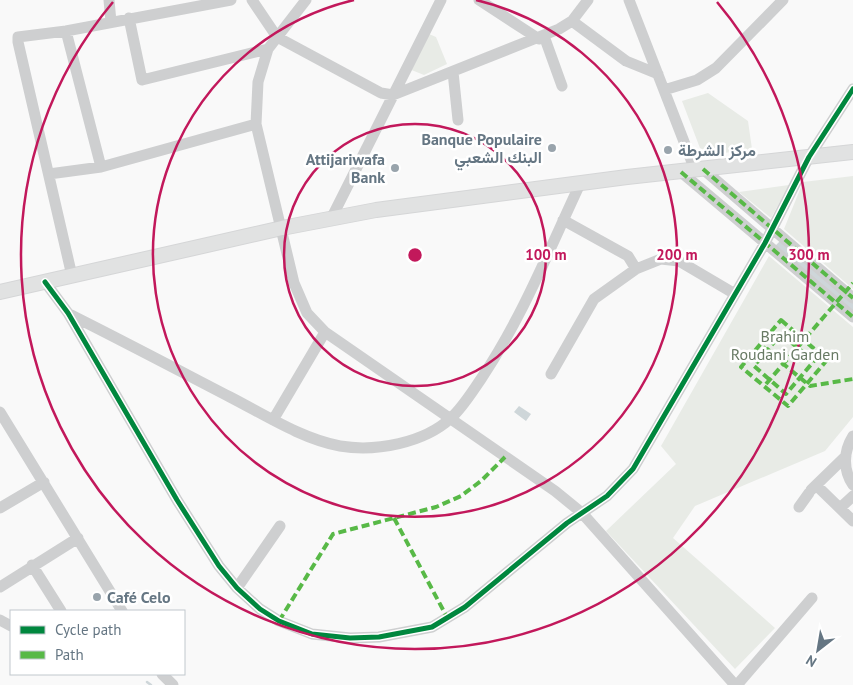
<svg xmlns="http://www.w3.org/2000/svg" width="853" height="685" font-family="'PT Sans',Vazirmatn,sans-serif">
<rect width="100%" height="100%" fill="#f9f9f9"/>
<path fill="#e8ebe6" d="M429,34L436,37L447,64L424,75L409,69Z
M708,93L748,121L752,149L703,156L682,101Z
M853,176V289L784,229L803,182Z
M789,185L771,218L739,192Z
M769,256L853,327V417L825,451L695,506L673,538L775,628L735,669L606,531L676,464L661,446Z"/>
<path fill="#ced6d9" d="M780,241L853,303V313L775,246Z
M519,406L531,414L526,421L514,412Z"/>
<g fill="none" stroke-linecap="round" stroke-linejoin="round">
<path stroke="#ced6d9" stroke-width="2.5" d="M147,682L151,685"/>
<g stroke="#d5d6d7" stroke-width="16">
<path id="major" d="M0,292L282,228L376,210L627,177L853,152"/>
</g>
<path stroke="#cecfd0" stroke-width="11" d="M109,0L111,22
M252,0L277,37L381,93L393,95L559,29L572,21L588,0
M306,0L268,49L258,82L256,124L294,283L307,313L325,332L555,491L582,513L735,685
M479,0L539,39
M629,0L695,170
M129,18L142,80L268,49
M572,21L626,61L658,74
M66,31L101,167
M544,36L562,86
M453,72L458,120
M664,90L697,80L716,68L783,0
M703,169L853,298
M681,172L853,317
M49,174L101,167L256,124
M331,219L441,0
M563,220L628,256L636,269
M72,276L18,42V37L66,31L231,0
M45,282L68,313L177,500L219,566L237,588L260,609L279,621L312,634L350,638L379,637L432,627L465,607L567,523L607,496L633,469L765,243L809,157L853,89
M69,314C123,341 176,369 230,397C265,415 302,439 340,446C376,452 424,443 451,418C463,407 472,392 481,379C522,318 549,250 580,184
M551,374L594,299L636,269L661,259L679,261L735,294
M0,412L122,611
M273,420L325,332
M853,436C843,452 843,470 853,485
M816,485L853,521
M811,490L846,456
M799,507L809,493
M0,508L44,482
M840,508L853,496
M32,565L61,611
M0,587L78,538
M237,588L280,526
M0,620L11,626
M162,674L173,685
M737,685L812,598"/>
<use href="#major" stroke="#e1e2e2" stroke-width="14"/>
<path stroke="#58b947" stroke-width="4" stroke-dasharray="8 4" stroke-linecap="butt" d="M703,169L853,298
M681,172L853,317
M781,320L827,360L788,406L741,367Z
M781,334L814,361L786,394L754,366Z
M763,347L810,386L853,379
M766,384L853,283
M394,518L448,619
M279,621L333,534L436,507L461,496L481,481L505,457"/>
<g stroke="#fff" stroke-width="8">
<path id="cycleway" d="M45,282L68,313L177,500L219,566L237,588L260,609L279,621L312,634L350,638L379,637L432,627L465,607L567,523L607,496L633,469L765,243L809,157L853,89"/>
</g>
<use href="#cycleway" stroke="#00873e" stroke-width="5"/>
</g>
<g fill="none" stroke="#c2185b" stroke-width="2.5">
<circle cx="415" cy="255" r="131"/>
<path d="M476 0A262 262 0 1 1 354 0"/>
<path d="M717 2A394 394 0 1 1 113 2"/>
</g>
<g fill="#99a4ac" stroke="#fff" stroke-width="2">
<circle cx="552" cy="148" r="5"/>
<circle cx="668" cy="150" r="5"/>
<circle cx="395" cy="168" r="5"/>
<circle cx="97" cy="597" r="5"/>
</g>
<g text-anchor="middle" dominant-baseline="central" stroke-width="5" stroke-linejoin="round" paint-order="stroke">
<g font-size="16" font-weight="bold" fill="#657683" stroke="#fff" text-anchor="end">
<text x="542" y="139">Banque Populaire<tspan x="542" dy="18">البنك الشعبي</tspan></text>
<text x="678" y="150" text-anchor="start">مركز الشرطة</text>
<text x="385" y="159">Attijariwafa<tspan x="385" dy="18">Bank</tspan></text>
<text x="107" y="597" text-anchor="start">Café Celo</text>
</g>
<g font-size="16" fill="#687a64" stroke="#fff">
<text x="785" y="336">Brahim<tspan x="785" dy="18">Roudani Garden</tspan></text>
</g>
</g>
<circle cx="415" cy="255" r="8" fill="#c2185b" stroke="#fff" stroke-width="2.5"/>
<g font-size="15" text-anchor="middle" font-weight="bold" fill="#c2185b" stroke="#fff" stroke-width="5" stroke-linejoin="round" paint-order="stroke">
<text x="546" y="260">100 m</text>
<text x="677" y="260">200 m</text>
<text x="809" y="260">300 m</text>
</g>
<rect x="10" y="610" width="175" height="65" fill="#ffffff" stroke="#c1c8cd"/>
<rect x="20" y="626" width="25" height="8" fill="#00873e" stroke="#c1c8cd"/>
<text x="55" y="635" font-size="15" fill="#657683">Cycle path</text>
<rect x="20" y="651" width="25" height="8" fill="#58b947" stroke="#c1c8cd"/>
<text x="55" y="660" font-size="15" fill="#657683">Path</text>
<g transform="translate(818 650) rotate(211)" stroke="#ffffff" stroke-width="4" paint-order="stroke">
<path d="M0-4L9 19L0 12L-9 19Z" fill="#657683"/>
<text y="-8" font-size="14" font-weight="bold" text-anchor="middle" fill="#657683">N</text>
</g>
</svg>
